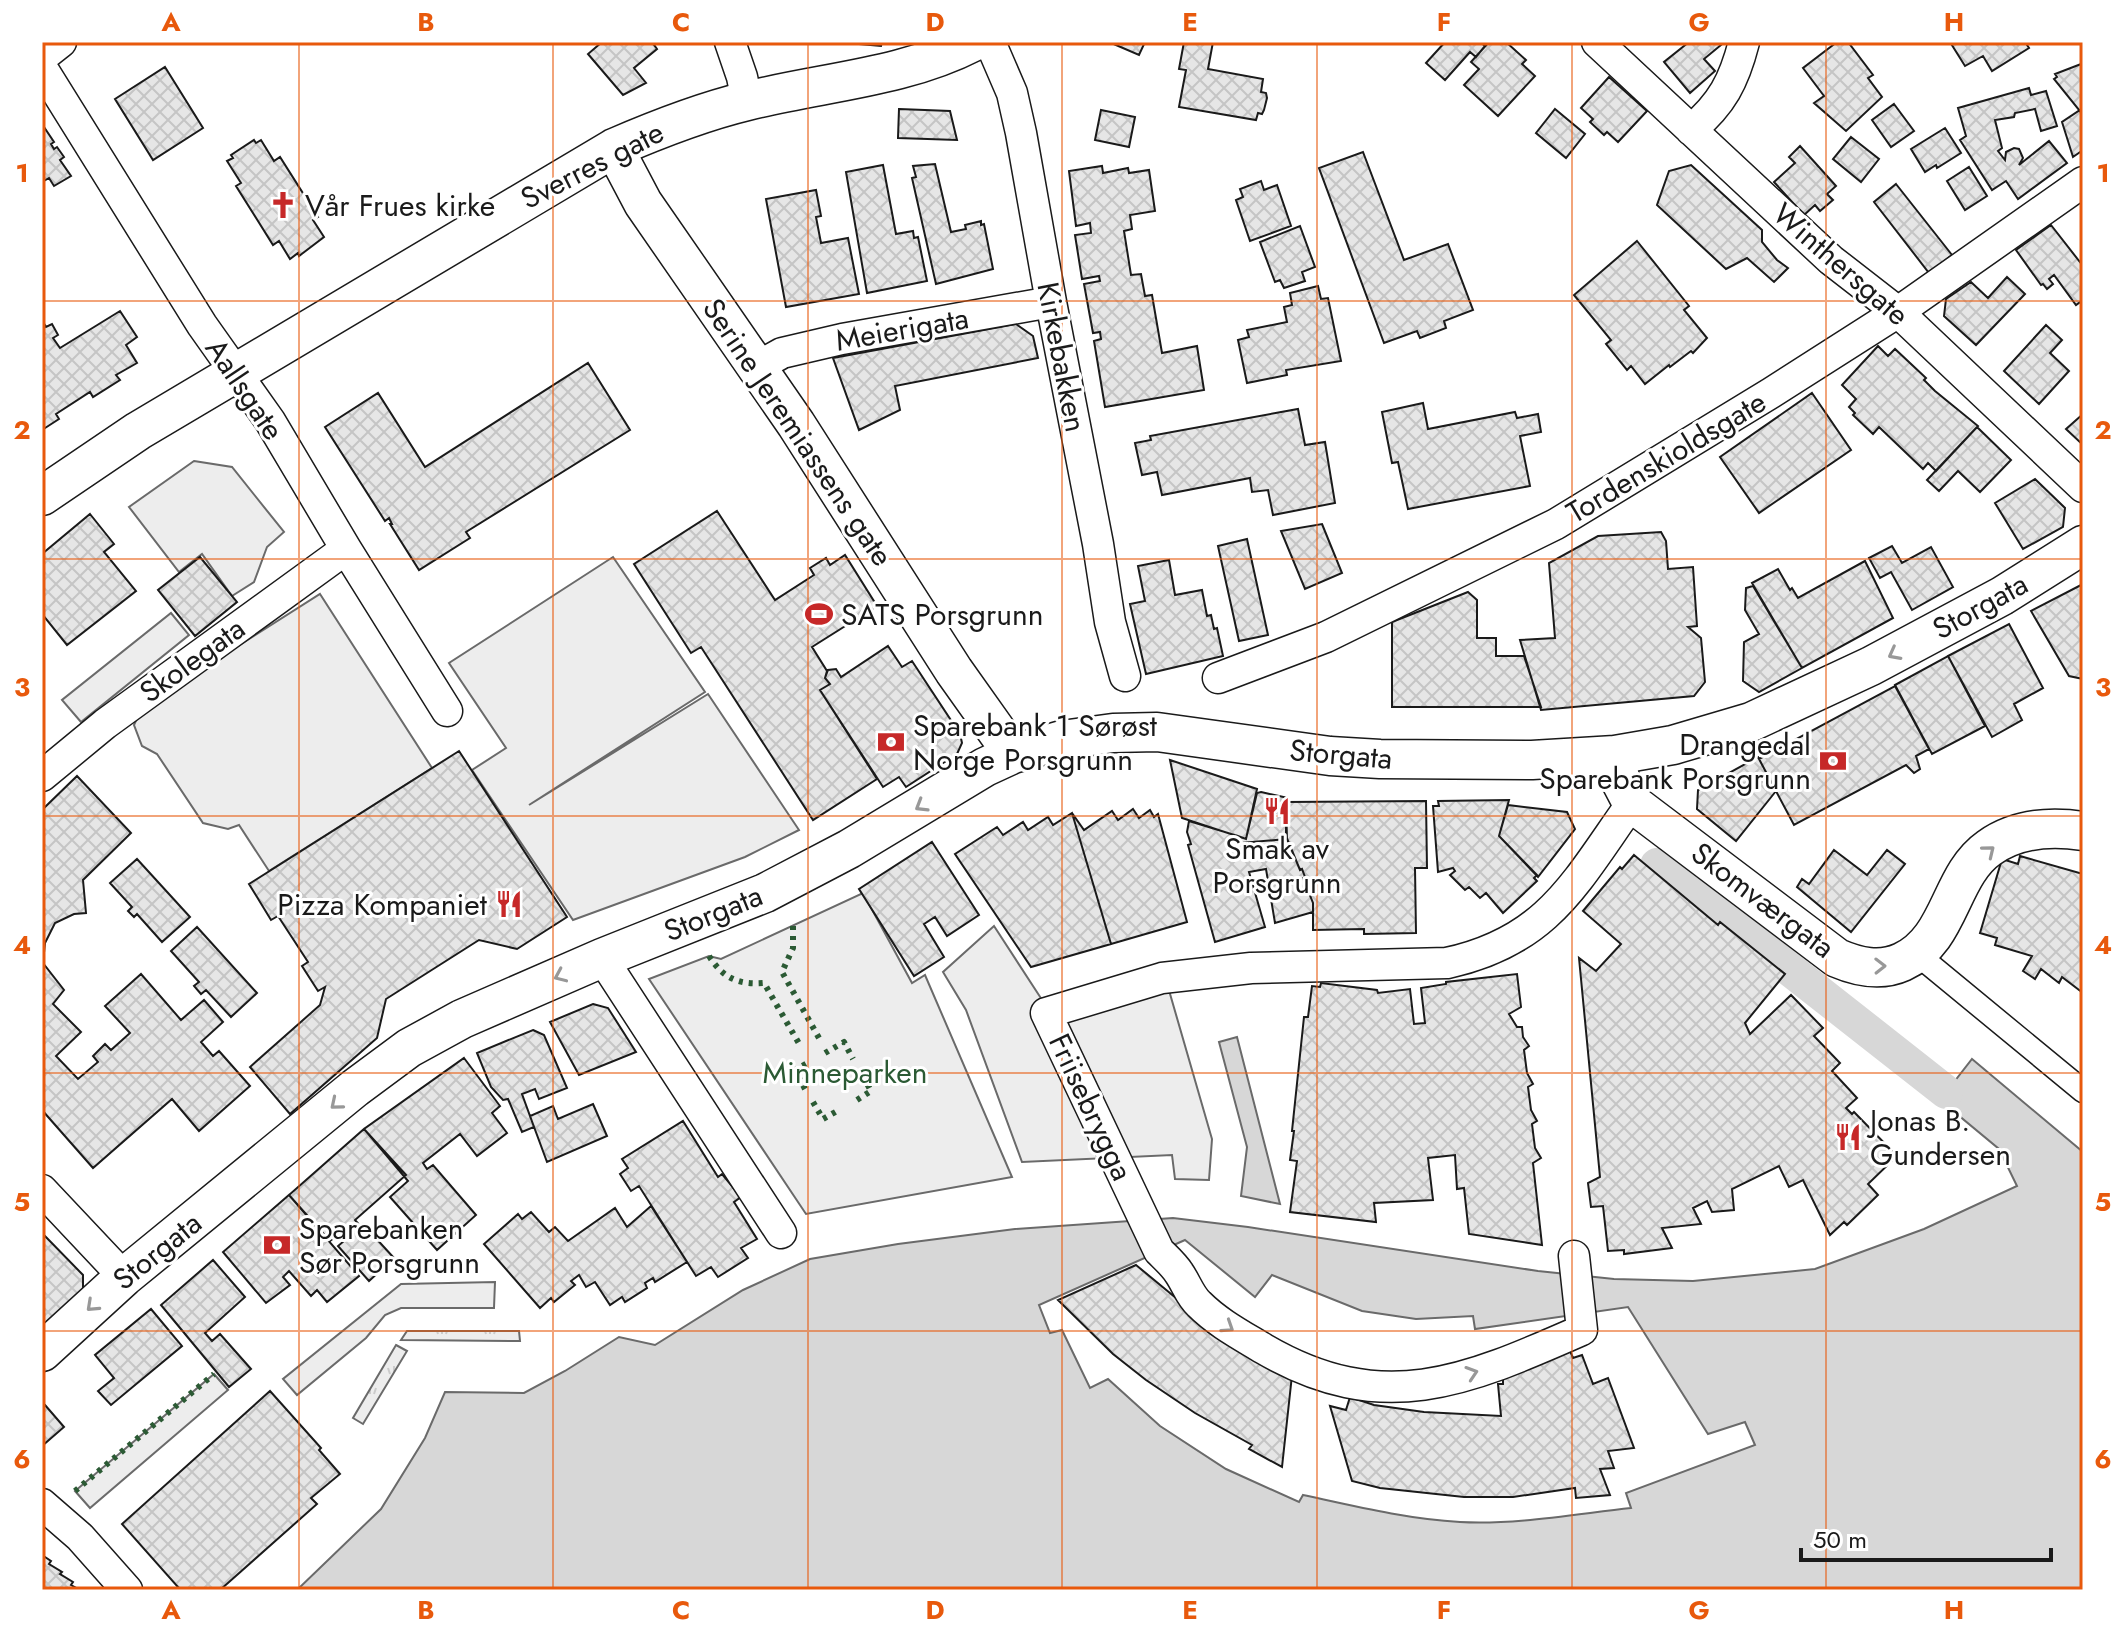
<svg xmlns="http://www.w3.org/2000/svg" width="2125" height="1632" font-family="Jost,sans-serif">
<defs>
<pattern id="grass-tufts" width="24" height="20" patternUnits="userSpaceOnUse" patternTransform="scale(2)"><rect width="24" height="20" fill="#ededed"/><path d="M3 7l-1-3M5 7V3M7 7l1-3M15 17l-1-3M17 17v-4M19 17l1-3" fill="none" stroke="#cbcbcb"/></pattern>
<pattern id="building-cross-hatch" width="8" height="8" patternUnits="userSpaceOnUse" patternTransform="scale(2)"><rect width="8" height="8" fill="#e6e6e6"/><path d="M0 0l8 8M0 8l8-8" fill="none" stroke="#c5c5c5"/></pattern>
</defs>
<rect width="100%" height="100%" fill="#fff"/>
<path fill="url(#grass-tufts)" stroke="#6a6a6a" stroke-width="2" d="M407,1331H519L520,1341L401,1340Z
M396,1345L407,1351L363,1424L353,1418Z"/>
<path fill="#ededed" stroke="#6a6a6a" stroke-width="2" d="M194,461L232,467L284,532L267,547L254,582L232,596L202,554L179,572L129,507Z
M613,557L705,692L529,805L708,694L799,830L745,857L573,920L472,770L506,748L449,663Z
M320,594L432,768L269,871L239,825L228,829L203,823L157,754L142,746L134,725L142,707Z
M171,613L189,635L81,722L62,700Z
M863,893L912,983L925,975L1012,1177L806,1214L649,979L709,956L721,959Z
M994,926L1046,1006L1166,980L1212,1139L1209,1180L1175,1179L1172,1155L1022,1162L966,1010L943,972Z
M495,1282L494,1308H401L385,1315L366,1338L297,1395L283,1379L401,1284Z
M214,1374L228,1390L90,1508L75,1491Z"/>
<path fill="#d7d7d7" stroke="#6a6a6a" stroke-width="2" fill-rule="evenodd" d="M1237,1037L1280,1204L1241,1196L1247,1147L1219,1042Z
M1972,1059L2083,1152V1590H297L381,1509L425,1438L445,1392L524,1393L565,1371L619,1337L655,1345L743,1290L810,1259L898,1244L1015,1229L1173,1218L1248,1227L1538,1271L1614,1279L1693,1281L1815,1269L1924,1229L2017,1186L1999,1149L1940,1100ZM1185,1240L1255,1297L1272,1275L1362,1311L1416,1319L1473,1316L1475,1329L1628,1307L1708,1434L1745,1422L1755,1445L1626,1493L1631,1508C1576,1514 1515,1525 1460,1522C1407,1519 1354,1506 1303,1495L1299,1502L1226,1469L1160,1426L1108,1379L1090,1388L1062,1330L1050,1333L1039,1305Z"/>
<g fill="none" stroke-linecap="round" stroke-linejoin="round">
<path stroke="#d7d7d7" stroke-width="34" d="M1657,865L1946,1092"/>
</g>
<path fill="url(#building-cross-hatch)" stroke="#1a1a1a" stroke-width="2" d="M602,42H652L657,49L634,68L646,83L623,95L588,54Z
M836,42H882L881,46Z
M1109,42H1145L1139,55Z
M1184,42H1213L1208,69L1263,79L1261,92L1266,93L1267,98L1264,110L1262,114L1258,113L1256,120L1179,107L1186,70L1179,69Z
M1445,42H1480L1485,46L1476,57L1470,52L1445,80L1426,63Z
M1489,42H1506L1526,60L1522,64L1535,76L1498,116L1464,85L1479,69L1471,62Z
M1689,42H1718L1721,45L1704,59L1715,71L1690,93L1664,62Z
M1837,42H1848L1873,75L1868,78L1882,97L1846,131L1814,103L1824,96L1803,68Z
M1950,42H2025L2029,48L1992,71L1983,56L1965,66Z
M2081,64L2083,67V115L2054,79L2057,77L2055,74Z
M165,67L203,128L153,160L115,99Z
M1609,77L1647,111L1618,142L1607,132L1604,135L1590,122L1593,119L1581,108Z
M2029,88L2031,95L2046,91L2057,126L2041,131L2035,109L2015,113L2014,117L1995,120L2002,148L1998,151L2005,160L2006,152L2014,148L2019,149L2023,158L2019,165L2049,141L2067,163L2018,199L2006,181L1992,190L1960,140L1966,136L1958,108Z
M1894,104L1914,131L1891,147L1872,120Z
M899,109L950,111L957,140L898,138Z
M1555,109L1585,134L1566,158L1536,133Z
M1101,110L1135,117L1129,147L1095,140Z
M2080,110L2083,115V150L2073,157L2062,122Z
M42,124L54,142L51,144L54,149L57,147L64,157L60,160L71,176L54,186L49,178L42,182Z
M1945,128L1961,153L1937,168L1936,165L1925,172L1911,149Z
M1851,137L1879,159L1861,182L1833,159Z
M254,140L256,143L261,140L274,161L280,157L318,217L313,220L324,237L299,256L298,253L290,259L279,241L273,245L236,186L241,183L227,161L233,158L231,155Z
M1800,146L1836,186L1827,194L1833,200L1820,211L1815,205L1804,215L1774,182L1795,163L1789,157Z
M1363,152L1404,260L1448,244L1473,310L1444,321L1446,328L1420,338L1417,331L1384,343L1319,168Z
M935,164L951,232L966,229L965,225L981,221V225L984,224L993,269L936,284L912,178L916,177L913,166Z
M883,165L896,234L913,231L914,238L918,237L927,281L867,293L846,172Z
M1691,165L1762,230V242L1777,260L1788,268L1774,282L1747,258L1726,269L1657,205L1669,171Z
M1102,166L1103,173L1128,168L1129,173L1149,170L1155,211L1130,215L1132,229L1124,231L1131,275L1141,274L1145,296L1152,295L1162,353L1197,346L1204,390L1105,407L1094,341L1101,339L1100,332L1093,333L1084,284L1100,281L1099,276L1082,279L1075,235L1091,233L1090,223L1076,226L1069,171Z
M1969,167L1987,196L1965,210L1947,181Z
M1261,181L1264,190L1277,185L1291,226L1250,241L1236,200L1243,197L1240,189Z
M1896,184L1952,255L1929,273L1874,202Z
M816,190L821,216L816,217L821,243L848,238L859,294L786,307L766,199Z
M2051,225L2083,266V300L2076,305L2054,275L2049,279L2053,284L2047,289L2043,284L2041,285L2016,250Z
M1300,226L1315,267L1302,272L1305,281L1284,288L1280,280L1275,282L1260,242Z
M1637,241L1689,306L1684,310L1707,338L1693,353L1691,351L1670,367L1669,365L1645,384L1631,366L1627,370L1606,344L1611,340L1574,295Z
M2007,277L2025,294L1976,345L1944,316L1946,299L1971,282L1988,298Z
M1318,286L1321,299L1328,298L1341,361L1286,370L1287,375L1247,383L1238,340L1249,337L1247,330L1287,322L1284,307L1292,305L1290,293Z
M120,311L137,337L126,345L137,363L116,375L120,380L93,397L90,392L56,414L59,419L42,430V320L46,327L52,324L58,335L53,338L60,348Z
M1016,324L1033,336L1038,358L895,386L900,410L859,430L833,358Z
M2046,325L2062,340L2050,353L2069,371L2039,404L2004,371Z
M1878,346L1888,356L1895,349L1926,378L1924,380L1935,391L1978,426L1936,471L1928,463L1923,469L1879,427L1873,434L1853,415L1855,413L1849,407L1856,399L1842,385Z
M588,363L630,430L466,532L470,538L419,570L390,524H392L389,518L385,521L325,427L378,393L425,467Z
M1812,393L1851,450L1759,513L1720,457Z
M1423,403L1428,429L1515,412L1517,418L1538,414L1541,432L1520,436L1530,486L1408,509L1398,462L1392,463L1382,412Z
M1298,409L1305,445L1325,442L1335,503L1273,515L1268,490L1252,492L1250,478L1162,495L1157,472L1142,475L1135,443L1151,440L1150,436Z
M2083,414V445L2066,429Z
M1977,427L2011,460L1980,492L1958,471L1939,491L1927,480Z
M2035,479L2065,508L2063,527L2023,549L1995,503Z
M717,511L775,600L814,575L810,568L826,558L830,565L845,555L877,606L812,647L827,671L825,678L830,684L820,690L877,779L813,820L701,647L691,653L634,564Z
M90,514L114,544L104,552L136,591L67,645L42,614V554Z
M1322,524L1342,573L1305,589L1281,531Z
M1661,532L1666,541L1668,569L1693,567L1697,626L1688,627L1701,638L1705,682L1694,696L1541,710L1520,640L1555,638L1549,563L1598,536Z
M1247,539L1268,635L1239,641L1218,546Z
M1892,546L1902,563L1931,547L1953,587L1912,610L1891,572L1880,578L1869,558Z
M200,557L237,602L195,636L158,590Z
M1169,560L1175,595L1202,590L1207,616L1211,615L1214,629L1217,628L1223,656L1146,674L1130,604L1145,601L1138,566Z
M1865,561L1893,618L1802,668L1752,583L1778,569L1790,590L1792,588L1798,598Z
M2083,584V679L2069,676L2031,611Z
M1753,586L1802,668L1759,692L1743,681L1744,642L1759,634L1745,610L1746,588Z
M1468,592L1477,600V638H1496V656H1524L1541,707H1392V622Z
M2009,624L2043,688L2014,704L2022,720L1992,737L1948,656Z
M888,646L902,667L912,661L960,734L962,743L957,754L906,787L899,777L883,787L820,690L830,684L825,678L828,670L836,669L841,677Z
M1948,656L1985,726L1932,754L1895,685Z
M1895,686L1929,749L1916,756L1920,769L1914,773L1906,765L1794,825L1759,759Z
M459,751L567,917L517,949L479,940L386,999L377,1038L290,1114L250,1067L320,1005L325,987L318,991L302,966L308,962L278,916L271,920L249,884Z
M1758,757L1776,791L1736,841L1697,809L1698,790Z
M1170,760L1257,789L1246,839L1182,818Z
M77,776L131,833L83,880L86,913L74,914L55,923L45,943L43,963L64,990L53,1004L81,1032L56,1056L78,1079L98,1062L93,1056L105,1044L111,1050L130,1033L105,1006L141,974L181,1020L204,1000L223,1022L201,1042L213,1056L219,1051L250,1086L199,1131L172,1099L93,1168L42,1110V810Z
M1261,792L1288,798L1286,802L1287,839L1241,843L1238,836L1246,839L1257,793Z
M1509,800L1499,836L1537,875L1534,878L1537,881L1503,913L1486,893L1480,898L1469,887L1465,890L1450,875L1455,871L1453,868L1438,872L1433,806H1439L1438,801Z
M1426,801L1427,868H1415L1416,933L1364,934V929L1313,930V903L1303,878L1305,877L1302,869L1300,870L1286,836V802Z
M1508,805L1567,812L1575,829L1538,877L1499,836Z
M1133,809L1139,818L1150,810L1154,817L1158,814L1187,922L1111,944L1072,813L1084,830L1112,811L1118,820Z
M1072,813L1111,944L1031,967L955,854L997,827L1003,835L1023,822L1028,830L1048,817L1053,825Z
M1189,821L1238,836L1241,843L1287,839L1300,870L1302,869L1305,877L1303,878L1313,903V912L1275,923L1266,869L1249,872L1265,927L1215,942L1188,845L1191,844L1187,832Z
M932,842L979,915L947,936L935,917L924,924L944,957L914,976L859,889Z
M1834,850L1867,875L1887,850L1905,864L1851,932L1797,887L1802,879L1809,884Z
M1634,855L1718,925L1720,922L1785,974L1745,1023L1750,1034L1791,995L1823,1028L1814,1036L1840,1063L1832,1071L1857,1098L1846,1108L1852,1114L1854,1112L1897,1156L1868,1184L1878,1195L1847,1225L1844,1222L1830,1235L1803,1180L1789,1187L1779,1166L1732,1189L1734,1210L1712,1212L1707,1201L1693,1208L1701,1224L1662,1228L1672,1248L1624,1254V1250L1608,1251L1603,1206L1591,1207L1588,1183L1600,1177L1579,958L1596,971L1621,944L1583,911L1620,867L1622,869Z
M2020,856L2083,874V993L2062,977L2059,983L2041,969L2035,979L2023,971L2032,956L1995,945L1997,938L1980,933L2002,859L2018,864Z
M137,859L190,917L162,942L137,914L134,917L128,911L132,907L110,883Z
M197,927L257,993L231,1017L206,990L201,994L194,986L199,982L171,951Z
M1517,974L1521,1007L1509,1014L1517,1027H1522L1523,1037L1529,1046L1524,1050L1527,1073L1533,1084L1528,1087L1531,1110L1537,1121L1532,1124L1535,1148L1541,1158L1533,1163L1542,1245L1469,1234L1464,1188L1457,1189L1455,1155L1428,1158L1433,1200L1374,1203L1376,1222L1290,1212L1297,1161L1290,1160L1294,1131H1292L1304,1017H1308L1312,986L1320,987L1321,983L1377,990L1378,993L1410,989L1414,1024L1425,1023L1421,988L1446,984V982Z
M593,1004L608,1008L636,1052L579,1075L550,1022Z
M533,1030L544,1035L567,1088L539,1099L535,1089L522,1094L534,1127L522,1132L508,1099L503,1100L491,1087L477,1053Z
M464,1058L500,1106L492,1113L507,1133L477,1156L460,1134L423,1163L427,1169L433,1165L476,1215L437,1250L390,1197L408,1181L364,1129Z
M593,1104L607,1136L547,1162L530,1116L553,1106L558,1119Z
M683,1121L718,1177L722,1174L741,1197L734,1202L757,1239L741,1248L748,1258L718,1277L711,1267L696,1276L639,1186L631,1191L620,1174L628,1168L622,1159Z
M364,1129L406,1175L355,1220L361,1227L363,1224L394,1258L369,1281L338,1246L344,1241L338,1235L330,1241L289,1195Z
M289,1195L359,1276L327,1302L317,1290L311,1296L289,1271L283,1277L290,1285L266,1303L223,1252Z
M651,1206L687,1262L655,1282L653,1278L645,1283L647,1288L625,1302L622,1297L610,1305L595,1282L586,1287L579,1275L571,1281L575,1285L554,1302L551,1298L540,1308L484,1244L518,1214L522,1219L531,1212L549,1232L555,1227L568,1241L615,1208L627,1227Z
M42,1233L83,1275V1292L42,1326Z
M213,1260L245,1297L205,1333L212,1341L220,1334L251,1369L229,1387L161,1305Z
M1136,1265L1205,1322L1292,1375L1282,1467L1249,1449L1252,1445L1195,1413L1146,1380L1113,1354L1058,1300Z
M151,1309L182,1346L111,1405L98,1391L114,1378L95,1355Z
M1568,1346L1573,1358L1582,1355L1593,1384L1608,1378L1634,1448L1608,1451L1614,1468L1600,1469L1610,1495L1576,1498L1575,1488L1513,1497H1464L1380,1488L1352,1481L1330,1406L1346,1410L1350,1397L1374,1405L1424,1412L1501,1416L1498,1384H1503V1376Z
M270,1391L321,1448L319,1450L340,1474L311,1498L317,1504L220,1590H174L178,1587L122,1524Z
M45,1405L64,1427L42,1446V1407Z
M42,1555L51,1561L49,1564L62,1572L60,1574L73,1582L71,1585L80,1590H42Z"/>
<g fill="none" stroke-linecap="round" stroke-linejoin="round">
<g stroke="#1a1a1a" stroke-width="25">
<path id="pedestrian" d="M1918,955L2083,1091"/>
</g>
<g stroke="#1a1a1a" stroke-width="33">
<path id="minor" d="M730,42L742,77L747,101
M990,42L1012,93L1021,133L1051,302L1098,544L1110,622L1125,676
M1597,42L1831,260L1898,312L2083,487
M42,57L61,42
M42,68L202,325L270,421L346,549L447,711
M1691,130C1722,104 1734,81 1744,42
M757,367L782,353L842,339L1051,302
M1218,678L1326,637L1556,524L1771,393L1898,312L2083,182
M42,776L105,724L346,549
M602,958L781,1233
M42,1190L124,1277
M1574,1256L1582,1330C1466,1381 1383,1418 1264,1349C1241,1335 1218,1323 1199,1304C1190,1296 1186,1283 1179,1273C1174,1265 1166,1258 1159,1251L1046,1013L1162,978L1251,968L1447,963C1549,941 1576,881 1632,803
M42,1504L80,1537L127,1590"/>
</g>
<g stroke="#1a1a1a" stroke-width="41">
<path id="tertiary" d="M614,148L643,203L796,424L954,671L1013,754
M42,496L138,431L614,148C658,129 701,112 747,101C822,82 903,78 973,42
M1615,755L1621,782L1632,803L1837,958C1858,967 1880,972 1902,962C1951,940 1949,876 1989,848C2017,828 2050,826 2083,831
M42,1352L124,1277L355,1088L409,1048L462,1019L602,958L765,893L849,849L985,767L1013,754L1062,740L1113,733L1157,732L1330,756L1380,759L1532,760L1615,755L1673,745L1751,722L1871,666L2002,596L2083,545"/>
</g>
<use href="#pedestrian" stroke="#fff" stroke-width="22"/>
<use href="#minor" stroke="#fff" stroke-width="30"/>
<use href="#tertiary" stroke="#fff" stroke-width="38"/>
<path stroke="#2b5a34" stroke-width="6" stroke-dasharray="4 6" stroke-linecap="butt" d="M793,926V948L782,972L819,1038
M709,956C723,978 738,985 764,983L801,1047
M825,1053L844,1042L853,1059
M805,1089L795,1070L811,1061
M857,1100L871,1091L862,1074
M813,1102L823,1119L839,1110
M75,1491L214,1374"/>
</g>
<defs><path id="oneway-chevron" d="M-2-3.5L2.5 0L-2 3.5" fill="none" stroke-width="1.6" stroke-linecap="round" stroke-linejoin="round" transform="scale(2)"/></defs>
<g stroke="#989898">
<use href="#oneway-chevron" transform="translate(1894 654) rotate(152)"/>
<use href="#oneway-chevron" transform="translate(921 806) rotate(149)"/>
<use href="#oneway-chevron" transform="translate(1989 851) rotate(-39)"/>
<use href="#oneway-chevron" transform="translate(1880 966) rotate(-1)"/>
<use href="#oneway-chevron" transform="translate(560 976) rotate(156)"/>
<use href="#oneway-chevron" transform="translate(336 1104) rotate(140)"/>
<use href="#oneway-chevron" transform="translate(92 1306) rotate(137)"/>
<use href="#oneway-chevron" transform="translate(1228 1327) rotate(33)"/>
<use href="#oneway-chevron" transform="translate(1472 1373) rotate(-18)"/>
</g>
<path fill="none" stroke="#e8590c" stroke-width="2" stroke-opacity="0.55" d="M299,42V1590M553,42V1590M808,42V1590M1062,42V1590M1317,42V1590M1572,42V1590M1826,42V1590M42,301H2083M42,559H2083M42,816H2083M42,1073H2083M42,1331H2083"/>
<defs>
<g id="church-bare" transform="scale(2.16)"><path d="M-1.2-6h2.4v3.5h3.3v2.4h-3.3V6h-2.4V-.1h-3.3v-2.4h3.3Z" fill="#c62828" stroke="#fff" stroke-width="2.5" paint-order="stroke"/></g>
<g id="stadium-bare" transform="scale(2.16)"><path d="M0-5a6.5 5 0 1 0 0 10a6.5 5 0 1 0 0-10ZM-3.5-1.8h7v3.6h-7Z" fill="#c62828" stroke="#fff" stroke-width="2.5" paint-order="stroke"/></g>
<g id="bank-bare" transform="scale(2.16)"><path d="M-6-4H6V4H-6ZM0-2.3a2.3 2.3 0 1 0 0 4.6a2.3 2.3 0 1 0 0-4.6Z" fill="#c62828" stroke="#fff" stroke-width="2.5" paint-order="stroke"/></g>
<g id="restaurant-bare" transform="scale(2.16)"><path d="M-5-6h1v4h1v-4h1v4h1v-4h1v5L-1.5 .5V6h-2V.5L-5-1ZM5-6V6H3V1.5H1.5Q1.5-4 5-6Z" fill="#c62828" stroke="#fff" stroke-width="2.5" paint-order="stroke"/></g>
</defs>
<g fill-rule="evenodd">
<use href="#church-bare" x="283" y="205"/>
<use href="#stadium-bare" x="819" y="614"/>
<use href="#bank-bare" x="891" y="742"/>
<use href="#bank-bare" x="1833" y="761"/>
<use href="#restaurant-bare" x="1277" y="811"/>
<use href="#restaurant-bare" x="509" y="904"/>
<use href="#restaurant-bare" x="1848" y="1137"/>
<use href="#bank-bare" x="277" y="1245"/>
</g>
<g text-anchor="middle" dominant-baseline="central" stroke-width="6" stroke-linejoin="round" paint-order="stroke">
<g font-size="30" fill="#1a1a1a" stroke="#fff">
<text transform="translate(592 165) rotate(-27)">Sverres gate</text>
<text transform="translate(1841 264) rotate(41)">Winthersgate</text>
<text transform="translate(902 329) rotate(-10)">Meierigata</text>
<text transform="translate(1062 357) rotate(79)">Kirkebakken</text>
<text transform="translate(245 389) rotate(56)">Aallsgate</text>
<text transform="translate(798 432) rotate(56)">Serine Jeremiassens gate</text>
<text transform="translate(1666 457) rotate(-31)">Tordenskioldsgate</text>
<text transform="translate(1980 606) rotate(-29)">Storgata</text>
<text transform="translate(192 660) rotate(-36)">Skolegata</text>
<text transform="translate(1341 754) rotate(5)">Storgata</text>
<text transform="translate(1763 900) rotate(37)">Skomværgata</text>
<text transform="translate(713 913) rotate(-22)">Storgata</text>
<text transform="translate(1091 1107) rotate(65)">Friisebrygga</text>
<text transform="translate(157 1251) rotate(-39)">Storgata</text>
</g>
<g font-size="30" fill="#1a1a1a" stroke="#fff" text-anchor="start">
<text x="305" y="205">Vår Frues kirke</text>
<text x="841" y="614">SATS Porsgrunn</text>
<text x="913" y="725">Sparebank 1 Sørøst<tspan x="913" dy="34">Norge Porsgrunn</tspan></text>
<text x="1811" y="744" text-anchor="end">Drangedal<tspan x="1811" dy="34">Sparebank Porsgrunn</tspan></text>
<text x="1277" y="848" text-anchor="middle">Smak av<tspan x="1277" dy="34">Porsgrunn</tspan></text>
<text x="487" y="904" text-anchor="end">Pizza Kompaniet</text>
<text x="1870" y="1120">Jonas B.<tspan x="1870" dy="34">Gundersen</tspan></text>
<text x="299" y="1228">Sparebanken<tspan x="299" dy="34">Sør Porsgrunn</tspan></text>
</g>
<g font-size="30" fill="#2b5a34" stroke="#fff">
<text x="845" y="1072">Minneparken</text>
</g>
</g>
<rect width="2125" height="1632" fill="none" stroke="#ffffff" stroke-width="88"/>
<path d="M1801 1548v12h250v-12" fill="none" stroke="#1a1a1a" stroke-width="4"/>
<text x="1813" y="1548" font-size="24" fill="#1a1a1a" stroke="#ffffff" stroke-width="6" paint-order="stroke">50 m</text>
<rect x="44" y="44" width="2037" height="1544" fill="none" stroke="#e8590c" stroke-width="3"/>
<g font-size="26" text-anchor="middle" font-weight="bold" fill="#e8590c">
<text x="171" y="31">A</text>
<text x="426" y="31">B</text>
<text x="681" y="31">C</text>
<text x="935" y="31">D</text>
<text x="1190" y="31">E</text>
<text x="1444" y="31">F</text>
<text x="1699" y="31">G</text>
<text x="1954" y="31">H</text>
<text x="22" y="182">1</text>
<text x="2103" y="182">1</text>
<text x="22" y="439">2</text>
<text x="2103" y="439">2</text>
<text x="22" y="696">3</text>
<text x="2103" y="696">3</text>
<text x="22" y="954">4</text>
<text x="2103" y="954">4</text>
<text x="22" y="1211">5</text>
<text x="2103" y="1211">5</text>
<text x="22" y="1468">6</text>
<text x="2103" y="1468">6</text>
<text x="171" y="1619">A</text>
<text x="426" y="1619">B</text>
<text x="681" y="1619">C</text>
<text x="935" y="1619">D</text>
<text x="1190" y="1619">E</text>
<text x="1444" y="1619">F</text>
<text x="1699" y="1619">G</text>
<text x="1954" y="1619">H</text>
</g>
</svg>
